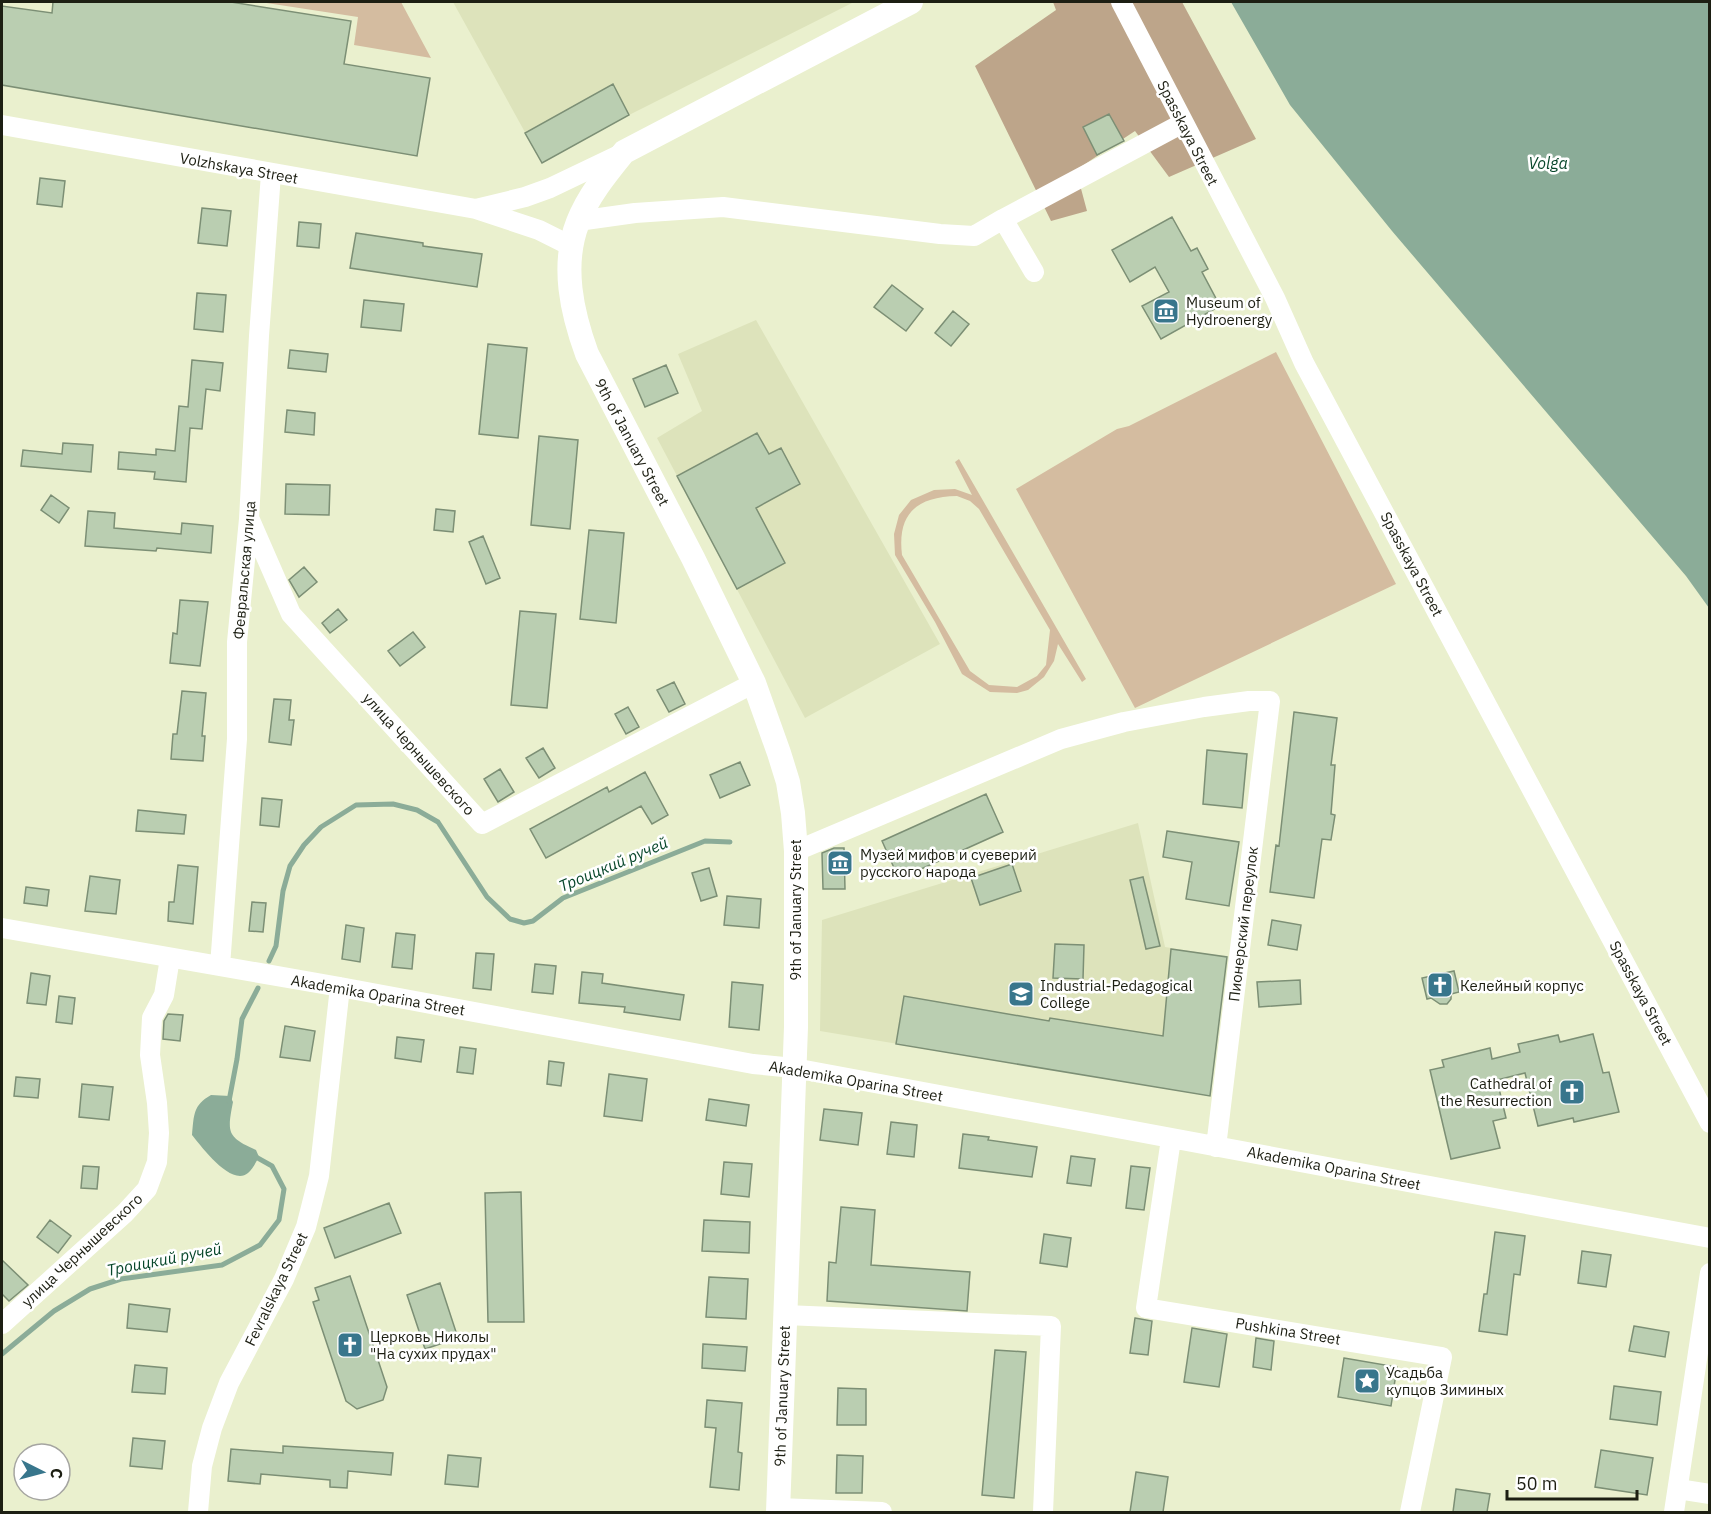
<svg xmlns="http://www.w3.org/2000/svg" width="1711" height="1514" font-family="'IBM Plex Sans',sans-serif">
<rect width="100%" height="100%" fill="#eaf0ce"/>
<path fill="#dde3bb" d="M453,2H854L629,115L542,163Z
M756,320L940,644L805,718L657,438L702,411L678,354Z
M1138,823L1165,947L1227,957L1210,1096L820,1031L822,920Z"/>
<path fill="#d4bca0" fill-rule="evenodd" d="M260,2H401L431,58L354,45L358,17Z
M1276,352L1396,584L1135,708L1016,489L1117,429L1129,426Z
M959,459L1086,679L1082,682L1058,644L1054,661L1044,677L1028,690L1017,693L990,692L962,674L935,622L895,555L894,534L899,515L911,500L934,490L955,489L972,495L955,462ZM957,496L970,501L979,509L1050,630L1046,665L1037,676L1017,687L989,685L970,671L902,555C897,513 917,497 957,496Z"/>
<path fill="#bda58a" d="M1053,2H1182L1256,139L1169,177L1135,131L1076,170L1087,211L1051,221L975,66L1056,10Z"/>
<path fill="#8bac98" d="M1231,2H1709V608L1686,576L1392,231L1290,105Z
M211,1095L230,1096L233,1102C227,1133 227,1137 256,1150L259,1157C256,1162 252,1170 248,1173C231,1187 201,1146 192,1135C194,1115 193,1105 211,1095Z"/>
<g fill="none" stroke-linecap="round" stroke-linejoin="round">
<path stroke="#8bac98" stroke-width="5" d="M269,961L276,946L283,891L290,866L304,845L321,827L356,805L393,804L417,810L438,822L487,897L510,919L524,923L533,921L563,898L705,841L730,842
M229,1101L237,1059L242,1019L258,988
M2,1354L54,1311L90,1289L121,1279L222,1265L260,1245L279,1220L284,1189L272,1166L254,1156"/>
</g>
<path fill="#baceb1" stroke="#7c8f75" stroke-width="1.5" d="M53,2H231L351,21L344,64L430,78L417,156L2,85V6L52,13Z
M613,84L629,115L542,163L525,133Z
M1109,114L1124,141L1097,155L1083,127Z
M40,178L65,181L62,207L37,204Z
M202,208L231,211L227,246L198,243Z
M1172,217L1191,251L1197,248L1208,269L1202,272L1220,306L1161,339L1142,306L1169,292L1155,267L1130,282L1112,250Z
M299,222L321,224L319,248L297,246Z
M356,233L423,243V246L482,254L477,287L350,268Z
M892,285L923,309L906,331L874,307Z
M197,293L226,295L223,332L194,329Z
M364,300L404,304L401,331L361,327Z
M953,311L969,324L951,346L935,333Z
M488,344L527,348L518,438L479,434Z
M290,350L328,354L326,372L288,368Z
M192,360L223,363L220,391L206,389L202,429L190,428L186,482L154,479L155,472L118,469L119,452L156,455V449L175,451L179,406L188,407Z
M666,365L678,393L645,407L633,379Z
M287,410L315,413L314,435L285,432Z
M757,433L769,454L781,448L800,484L756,508L785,563L737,589L677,476Z
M539,436L578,440L570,529L531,525Z
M63,443L93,445L91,472L21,466L23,450L62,454Z
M286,484L330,485L329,515L285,514Z
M51,495L69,508L59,523L41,510Z
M436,509L455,511L453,532L434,530Z
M88,511L115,513L114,528L181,534L182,523L213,526L211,553L157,548L156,551L85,546Z
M589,530L624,533L616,623L580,619Z
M483,536L500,578L486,584L469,542Z
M304,567L317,582L299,597L289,580Z
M180,600L208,602L200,666L170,663L173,633L177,634Z
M338,609L347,620L330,633L322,623Z
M520,611L556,614L547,708L511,705Z
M413,632L425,647L400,666L388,651Z
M674,682L685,704L669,712L657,690Z
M182,691L206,693L202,736H205L203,761L171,759L173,734H177Z
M274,699L291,700L289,720H294L291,745L269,742Z
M628,707L639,727L626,734L615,714Z
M1294,712L1337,718L1331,765H1335L1331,814L1335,815L1331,840L1322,839L1314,898L1270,892L1276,845L1279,846Z
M543,748L555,768L539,778L526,758Z
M1207,750L1247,754L1242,808L1203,804Z
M740,762L750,785L720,798L710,775Z
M500,769L514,792L498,802L484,779Z
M645,772L668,815L652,824L641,806L546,858L530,829L607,787L609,792Z
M986,794L1003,832L899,879L882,841Z
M262,798L282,800L279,827L260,825Z
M138,810L186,815L184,834L136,831Z
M1167,831L1239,842L1229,906L1186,899L1192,862L1163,857Z
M834,848H844L845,889H823L822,853Z
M1012,864L1021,891L980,905L971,878Z
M178,865L198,867L193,924L168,921L169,902H174Z
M709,868L717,896L701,901L692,873Z
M90,876L120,880L116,914L85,911Z
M1143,877L1160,946L1146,949L1130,880Z
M26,887L49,890L47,906L24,903Z
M727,896L761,899L759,928L724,925Z
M252,902L266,903L263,932L249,931Z
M1272,920L1301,925L1297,950L1268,945Z
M346,925L364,928L360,962L342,959Z
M396,933L415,935L412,969L392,967Z
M1055,944L1084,945L1083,979L1053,978Z
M1171,949L1227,957L1210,1096L896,1044L904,996L1049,1021L1050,1018L1163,1036Z
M476,953L494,954L491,990L473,988Z
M535,964L556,966L553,994L532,992Z
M1454,971L1459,992L1451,994V999L1447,1004H1440L1431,998L1427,999L1422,978Z
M582,972L603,974L602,983L684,995L680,1020L624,1012L625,1007L579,1003Z
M31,973L50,976L46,1005L27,1003Z
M1300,980L1301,1004L1259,1007L1257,982Z
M732,982L763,985L759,1030L729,1027Z
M59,996L75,998L72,1024L56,1022Z
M168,1014L183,1015L180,1041L163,1039L164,1021Z
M285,1026L315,1031L310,1061L280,1057Z
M1593,1034L1603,1073L1609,1072L1619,1112L1574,1122L1573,1118L1538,1126L1525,1073L1497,1080L1506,1118L1493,1121L1500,1148L1451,1159L1430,1070L1444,1067L1442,1060L1490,1048L1492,1059L1520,1052L1518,1044L1558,1035L1560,1042Z
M397,1037L424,1040L421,1062L395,1058Z
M460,1047L476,1049L473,1074L457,1072Z
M549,1061L564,1063L561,1086L547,1084Z
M609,1074L647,1079L642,1121L604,1116Z
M16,1077L40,1079L38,1098L14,1096Z
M82,1084L113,1087L109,1120L79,1117Z
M709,1099L749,1105L746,1126L706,1120Z
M824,1109L862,1113L858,1145L820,1140Z
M891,1122L917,1125L914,1157L887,1154Z
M963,1134L989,1137L988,1140L1037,1147L1032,1177L959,1168Z
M1071,1156L1095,1159L1091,1186L1067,1183Z
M724,1162L752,1164L749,1197L721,1194Z
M83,1166L99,1167L97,1189L81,1188Z
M1131,1166L1150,1168L1144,1210L1126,1208Z
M521,1192L524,1322H488L485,1193Z
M389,1203L401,1233L335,1258L324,1228Z
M841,1207L875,1210L871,1265L970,1272L967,1311L827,1301L829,1262L836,1263Z
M50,1220L71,1236L58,1253L37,1237Z
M704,1220L750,1222L749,1253L702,1251Z
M1495,1232L1525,1236L1520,1275L1514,1274L1507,1335L1479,1331L1484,1294H1487Z
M1044,1234L1071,1238L1067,1267L1040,1263Z
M1582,1251L1611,1255L1606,1287L1578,1283Z
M2,1260L28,1285L9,1301L2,1294Z
M350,1276L387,1387L383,1400L357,1409L346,1401L313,1302L319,1300L315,1288Z
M709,1277L748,1279L746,1319L706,1317Z
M440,1283L458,1338L425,1349L407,1295Z
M129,1304L170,1309L167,1332L127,1328Z
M1135,1318L1152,1321L1148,1355L1130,1353Z
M1634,1326L1669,1332L1665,1357L1629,1351Z
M1192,1328L1227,1334L1219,1387L1184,1382Z
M1256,1338L1274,1341L1271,1370L1253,1367Z
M703,1344L747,1347L745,1371L702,1368Z
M995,1350L1026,1352L1014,1498L982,1495Z
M1344,1358L1397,1367L1391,1406L1338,1397Z
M135,1365L167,1368L165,1394L132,1392Z
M1614,1386L1661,1392L1657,1425L1610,1419Z
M838,1388L866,1389V1425H837Z
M707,1400L742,1403L738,1452L742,1453L739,1490L710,1487L716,1428L705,1427Z
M133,1438L165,1441L162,1469L130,1466Z
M283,1446L393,1453L391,1475L348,1471L347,1488L330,1487V1480L261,1474L260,1484L228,1481L231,1449L283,1453Z
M1601,1450L1653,1458L1647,1495L1595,1487Z
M448,1455L481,1458L478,1487L445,1484Z
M837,1455L863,1456L862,1493H836Z
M1136,1472L1168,1477L1163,1512H1130Z
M1456,1489L1490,1494L1487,1512H1453Z"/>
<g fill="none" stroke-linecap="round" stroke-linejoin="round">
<path stroke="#fff" stroke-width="20" d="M1121,2L1275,298L1304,363L1710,1123
M2,125L476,209L539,230L571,246
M476,209L525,197L550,188L619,155
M1003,219L1183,123
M578,221L635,213L723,207L940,234L974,236L1003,219L1034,272
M250,520L291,614L482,824L754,683
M796,851L1061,739L1124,722L1204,707L1249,701H1270L1216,1147
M2,928L340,987L753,1064L794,1068L1710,1238
M220,966L237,739V642L249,519L259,336L271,174
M1171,1139L1146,1308L1442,1357L1410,1512
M785,1315L1051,1326L1043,1512
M2,1324L125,1213L147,1189L157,1162L159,1133L157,1103L150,1055L152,1018L164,995L170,958
M1678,1489L1710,1494
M778,1508L882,1512
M198,1512L202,1466L212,1428L229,1383L284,1279L306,1227L319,1176L340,987
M1674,1512L1710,1273"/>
<path stroke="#fff" stroke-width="24" d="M778,1512L796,1027V851L793,813L788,782L779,753L754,683L693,558L587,354C572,313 561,265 578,222C588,196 607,173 624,152L911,2"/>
</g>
<defs>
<g id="museum-square" transform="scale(1.35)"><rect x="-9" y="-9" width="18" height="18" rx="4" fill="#38768c" stroke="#fff"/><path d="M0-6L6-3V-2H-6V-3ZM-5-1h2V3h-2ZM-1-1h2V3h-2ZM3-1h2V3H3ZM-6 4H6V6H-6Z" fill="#fff"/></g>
<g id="church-square" transform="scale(1.35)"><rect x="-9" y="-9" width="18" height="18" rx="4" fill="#38768c" stroke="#fff"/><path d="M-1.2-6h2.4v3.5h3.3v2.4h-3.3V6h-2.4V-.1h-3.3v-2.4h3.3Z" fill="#fff"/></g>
<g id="university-square" transform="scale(1.35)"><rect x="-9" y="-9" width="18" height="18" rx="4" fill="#38768c" stroke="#fff"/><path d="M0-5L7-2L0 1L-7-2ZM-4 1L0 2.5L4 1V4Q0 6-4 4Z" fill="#fff"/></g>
<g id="sight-square" transform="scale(1.35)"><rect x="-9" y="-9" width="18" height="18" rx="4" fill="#38768c" stroke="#fff"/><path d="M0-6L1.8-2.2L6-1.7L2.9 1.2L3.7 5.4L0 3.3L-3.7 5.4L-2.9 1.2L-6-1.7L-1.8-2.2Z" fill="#fff"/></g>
</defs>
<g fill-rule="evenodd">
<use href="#museum-square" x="1166" y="311"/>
<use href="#museum-square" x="840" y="863"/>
<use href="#church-square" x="1440" y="985"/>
<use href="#university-square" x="1021" y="994"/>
<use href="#church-square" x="1572" y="1092"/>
<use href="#church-square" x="350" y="1345"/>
<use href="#sight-square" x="1367" y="1381"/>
</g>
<g text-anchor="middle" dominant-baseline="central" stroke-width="5" stroke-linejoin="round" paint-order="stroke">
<g font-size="15" fill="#1d1f13" stroke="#fff">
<text transform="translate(1188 133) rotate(63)">Spasskaya Street</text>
<text transform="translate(239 168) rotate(10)">Volzhskaya Street</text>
<text transform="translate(632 442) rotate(62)">9th of January Street</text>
<text transform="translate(1412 564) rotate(62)">Spasskaya Street</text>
<text transform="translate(244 570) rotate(-85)">Февральская улица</text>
<text transform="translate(419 754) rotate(48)">улица Чернышевского</text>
<text transform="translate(795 910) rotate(-90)">9th of January Street</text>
<text transform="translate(1243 924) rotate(-83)">Пионерский переулок</text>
<text transform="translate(1641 993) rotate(62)">Spasskaya Street</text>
<text transform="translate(378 995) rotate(10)">Akademika Oparina Street</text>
<text transform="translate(856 1081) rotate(10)">Akademika Oparina Street</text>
<text transform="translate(1334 1168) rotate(11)">Akademika Oparina Street</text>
<text transform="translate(82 1250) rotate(-43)">улица Чернышевского</text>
<text transform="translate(276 1289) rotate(-64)">Fevralskaya Street</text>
<text transform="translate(1288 1331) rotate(9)">Pushkina Street</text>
<text transform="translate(782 1396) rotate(-88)">9th of January Street</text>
</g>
<g font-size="15" fill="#1d1f13" stroke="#fff" text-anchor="start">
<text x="1186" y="302">Museum of<tspan x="1186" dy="17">Hydroenergy</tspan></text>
<text x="860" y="854">Музей мифов и суеверий<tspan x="860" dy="17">русского народа</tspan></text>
<text x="1040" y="985">Industrial-Pedagogical<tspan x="1040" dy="17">College</tspan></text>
<text x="1460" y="985">Келейный корпус</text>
<text x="1552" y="1083" text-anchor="end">Cathedral of<tspan x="1552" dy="17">the Resurrection</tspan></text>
<text x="370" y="1336">Церковь Николы<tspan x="370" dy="17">"На сухих прудах"</tspan></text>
<text x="1386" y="1372">Усадьба<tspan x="1386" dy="17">купцов Зиминых</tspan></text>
</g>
<g font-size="16" font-style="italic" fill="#08472b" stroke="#fff">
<text x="1548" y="163">Volga</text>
<text transform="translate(613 864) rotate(-23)">Троицкий ручей</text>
<text transform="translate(164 1259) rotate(-11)">Троицкий ручей</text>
</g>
</g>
<rect width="1711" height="1514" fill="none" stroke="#1d1f13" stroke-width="6"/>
<g transform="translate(42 1472) rotate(96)"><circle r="28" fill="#ffffff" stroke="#a5a5a1" stroke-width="1.5"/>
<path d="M0-4.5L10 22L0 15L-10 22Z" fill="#38768c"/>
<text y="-9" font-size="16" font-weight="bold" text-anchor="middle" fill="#1d1f13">С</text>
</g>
<path d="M1507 1490v9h130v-9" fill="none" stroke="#1d1f13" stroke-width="3"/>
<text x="1516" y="1490" font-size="18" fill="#1d1f13" stroke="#ffffff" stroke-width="4.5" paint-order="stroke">50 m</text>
</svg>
